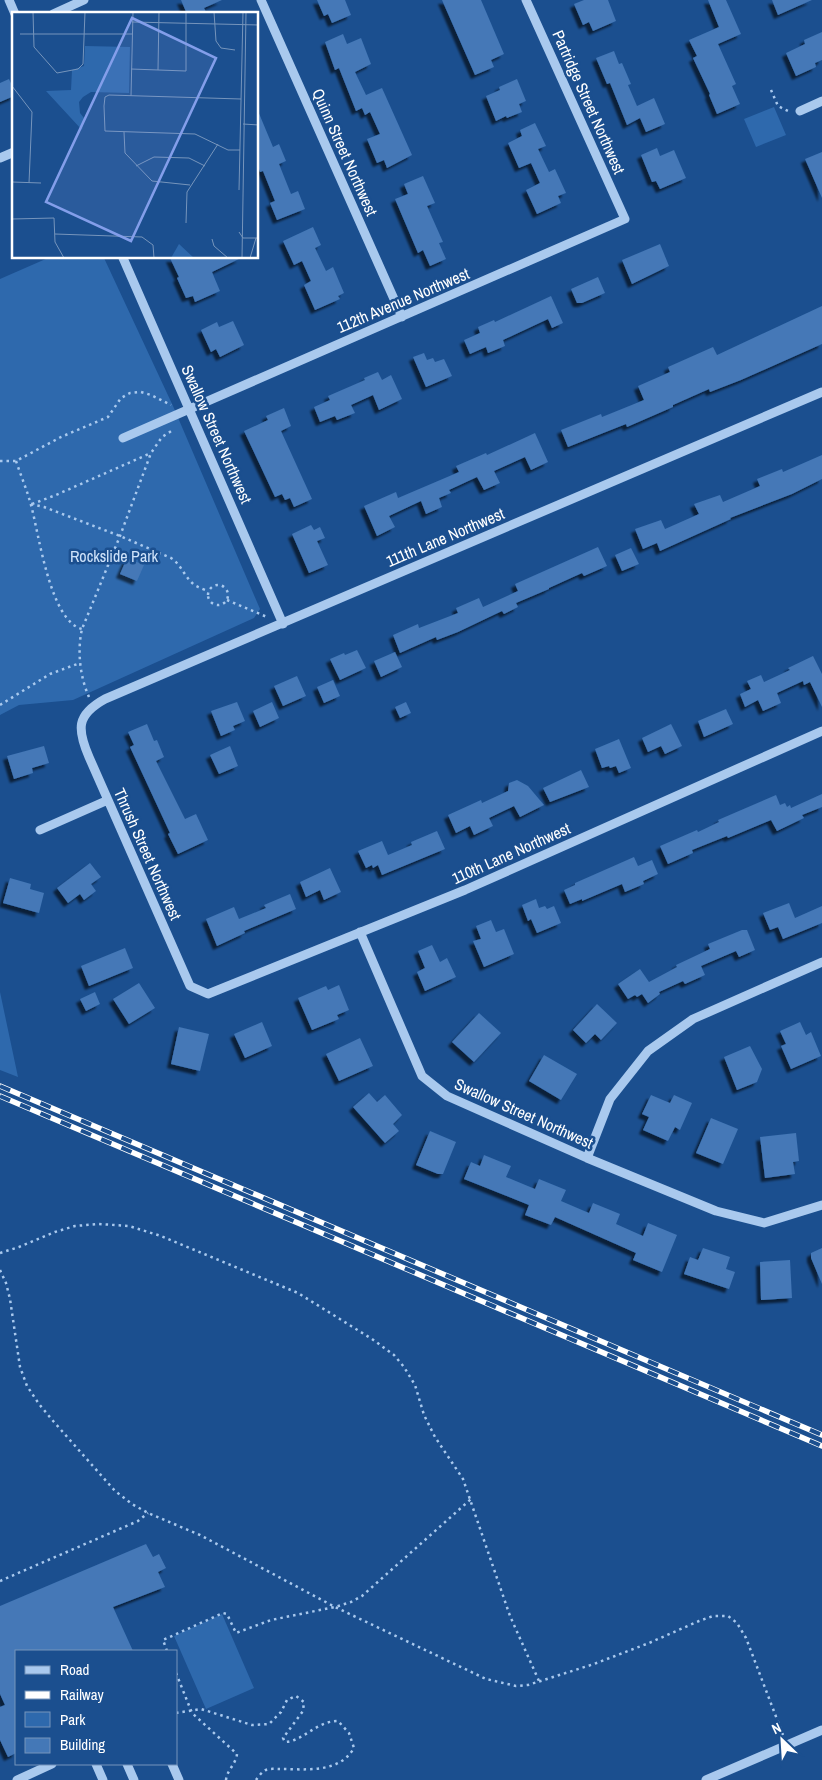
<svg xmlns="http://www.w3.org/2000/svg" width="822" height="1780" font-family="'Archivo Narrow',sans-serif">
<defs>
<filter id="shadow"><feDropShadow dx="-4" dy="4" stdDeviation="1" flood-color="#0009"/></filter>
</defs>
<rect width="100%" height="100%" fill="#1b4f8f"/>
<path fill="#2e69ad" d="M774,107L786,135L756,147L744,119Z
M48,258H104L173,406L260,609L254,618L73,700L19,705L0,715V279Z
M0,992L18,1077L0,1070Z
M222,1614L254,1688L206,1709L174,1636Z"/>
<path fill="#4478b7" filter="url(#shadow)" d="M181,0H222L204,8L207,14H187Z
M317,0H345L351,15L332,23L328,14L324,16Z
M442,0H481L504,54L491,60L494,67L475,75Z
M584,0H608L616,21L593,31L589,22L583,25L574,4Z
M708,0H726L741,34L718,44L736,84L732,86L740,104L717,114L709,95L710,94L693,58L697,56L689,40L719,27Z
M772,0H812L778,15Z
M822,32V60L815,63L816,67L796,76L786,53L805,44L804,40Z
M343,34L347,44L361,38L371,64L355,72L366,95L382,88L412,155L387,168L384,160L377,163L367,139L380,134L370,112L365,115L362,108L356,111L339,68L335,70L325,42Z
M614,51L619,64L622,63L631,84L628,85L637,106L654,98L665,124L646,132L640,118L627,125L610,83L607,84L596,58Z
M9,79L14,90V96L0,102V83Z
M517,79L526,101L519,104L522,112L507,118L506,116L496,121L486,96L500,90L499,87Z
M258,111L273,147L279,144L286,161L279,164L291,194L298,191L305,209L277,220L270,203L275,201L263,171L260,172L258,166Z
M535,123L546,146L538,149L549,172L555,169L566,193L558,196L561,203L537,214L526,190L540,183L531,163L519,168L508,143L522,136L520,130Z
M657,148L660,156L674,150L686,178L660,189L656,181L652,182L641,155Z
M822,152V198L805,159Z
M423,176L435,203L427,206L443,242L439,243L446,259L430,266L423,250L418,253L395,199L408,194L404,184Z
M313,227L321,245L315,248L326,271L333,267L344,293L338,296L340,299L315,310L304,285L311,281L302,261L294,265L283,241Z
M660,244L669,266L632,284L622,260Z
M170,258H241L212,272L220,291L195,302L193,296L186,298L177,278L179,277Z
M598,277L605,293L582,303H577L571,289Z
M551,296L563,323L552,328L548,319L503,340L505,346L488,353L486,347L470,354L464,340L480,333L478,327L494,320L495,322Z
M822,306V344L741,380L710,392L709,389L673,405V407L627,427L626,424L568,447L561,430L601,414L602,417L644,400L638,386L670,372L668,367L713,347L717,355Z
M233,321L244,345L220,357L216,349L211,352L201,330L217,322L219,327Z
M424,353L427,360L433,358L435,362L444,359L452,376L426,387L413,357Z
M378,372L382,380L391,375L402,399L379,410L373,395L351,405L355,413L337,420L335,416L320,422L314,407L330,400L328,396L365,380L364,378Z
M284,408L291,426L281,431L312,499L294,507L290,498L285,500L282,494L275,497L244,431L268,420L266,416Z
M535,433L548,462L531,470L525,457L494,471L500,483L484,490L477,477L449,490L451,493L439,498L442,507L426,514L421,501L389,516L395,527L377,536L364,506L396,492L398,498L459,472L456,466L486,453L487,455Z
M822,455V479L792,494L730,518L731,519L660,551L657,543L643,549L635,529L661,520L665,529L699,514L694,504L720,495L723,502L760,486L757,479L782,469L783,472Z
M311,525L314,530L320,527L325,538L317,541L328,565L309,573L292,534Z
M598,547L607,566L584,576L582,573L549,588V589L516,603L518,607L504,614L502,611L458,632L437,640L436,637L400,653L393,635L418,624L419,628L458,613L456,608L479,598L483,607L518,591L515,584Z
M631,548L639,564L622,571L615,555Z
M127,558L144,565L137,581L120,574Z
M357,650L366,668L340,680L330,659L344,653L345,655Z
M395,652L402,667L381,677L374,661Z
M813,656L822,674V707L810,682L804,685L803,681L777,693L781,703L763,711L758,700L745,707L740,694L751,689L747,681L761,675L764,682L790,670L788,668Z
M297,676L306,696L283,706L274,686Z
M333,680L340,696L324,703L317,687Z
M237,702L245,721L233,726L235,730L221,736L211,711Z
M272,702L279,718L260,727L253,711Z
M406,702L411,713L400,718L395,707Z
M726,709L733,724L704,737L698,721Z
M147,724L154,741L157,740L164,757L156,761L185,819L196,814L208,840L178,854L168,834L170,833L130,747L134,745L128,732Z
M671,724L682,746L665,754L661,746L648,752L642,738Z
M619,739L631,768L619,773L616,766L610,768L609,766L602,768L595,749Z
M44,746L49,763L32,768L33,773L14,779L7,756Z
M230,746L238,766L219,774L210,755Z
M581,770L589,787L550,802L543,788Z
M517,780L528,786L544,805L520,817L514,806L489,818L493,826L474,835L470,826L456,833L448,815L481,800L482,803L508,791L509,783Z
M822,794V807L802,815L804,818L777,831L771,820L728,838L727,836L692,850L693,853L668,864L660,846L697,830L698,832L719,822L718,820L776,795L780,805L785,803L787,807L790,805L791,808Z
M437,831L445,849L382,875L378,865L373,868L372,865L366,868L358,851L382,841L388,855L412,845L411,842Z
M634,857L638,866L652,860L658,874L643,881L644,884L625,892L622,884L582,901V899L570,904L564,890L575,885V883Z
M90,863L101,877L91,884L96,891L84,900L80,894L68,903L57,888Z
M330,868L341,892L324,900L320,890L306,897L300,882Z
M10,878L31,884L30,889L44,893L39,913L3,903Z
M290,894L296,909L244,931L245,933L217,946L206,919L234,907L239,919L266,908L264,905Z
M536,899L539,908L545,906L547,909L554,906L561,923L537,933L531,919L528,921L522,905Z
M789,903L795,918L822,906V923L783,939L778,927L770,930L763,913Z
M491,920L496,932L504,929L514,954L484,967L473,941L481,939L476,926Z
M742,930H747L755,950L739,957L736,951L701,966L705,975L685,984L683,981L659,992L660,994L648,1003L642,994L637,997L635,995L628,999L618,984L640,969L649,982L677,967L676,965L710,949L708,944Z
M432,945L440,962L447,958L456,977L425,991L417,972L425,968L418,951Z
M125,948L133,968L89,986L81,966Z
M139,983L155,1008L129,1024L113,999Z
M339,985L349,1010L337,1015L339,1019L312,1030L298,998L326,986L328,990Z
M95,992L100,1004L86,1011L80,999Z
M597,1004L617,1023L601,1040L595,1034L586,1043L573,1030Z
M479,1013L501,1033L474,1062L452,1042Z
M262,1022L272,1046L245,1058L234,1034Z
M800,1022L806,1035L811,1032L821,1056L791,1069L781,1046L786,1044L780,1031Z
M179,1027L209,1034L200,1071L171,1064Z
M360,1038L373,1066L339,1081L326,1054Z
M750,1046L762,1069L757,1082L737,1090L724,1057Z
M544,1055L577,1074L561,1100L529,1081Z
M369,1093L377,1102L385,1095L402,1115L393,1124L399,1131L385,1143L353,1107Z
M651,1095L670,1103L674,1095L692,1103L680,1130L675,1127L668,1141L643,1130L649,1117L642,1114Z
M711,1118L738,1129L723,1164L696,1153Z
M430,1131L456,1142L443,1174H438L416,1165Z
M796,1133L799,1161L793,1162L795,1174L765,1178L760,1137Z
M484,1155L511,1166L506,1177L535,1189L539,1179L566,1190L561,1201L589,1213L593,1203L620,1214L616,1224L643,1236L648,1223L677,1235L662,1272L633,1260L636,1253L555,1217L551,1225L525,1215L529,1205L464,1179L471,1162L480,1166Z
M703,1248L730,1257L726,1269L735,1272L729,1289L684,1274L690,1257L698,1260Z
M822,1248V1284L811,1258V1253Z
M790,1260L792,1298L761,1300L760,1262Z
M146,1544L153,1557L159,1554L166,1568L158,1572L165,1587L113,1607L133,1651H16V1753L8,1757L0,1740V1707L5,1705L0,1694V1606Z"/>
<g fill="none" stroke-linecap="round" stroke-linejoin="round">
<path stroke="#a9c9ee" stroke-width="2.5" stroke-dasharray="2.5 4" stroke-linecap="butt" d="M771,90L778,106L788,111
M0,461H16L61,437L108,417L121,398L130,393L141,392L151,395L171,405
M16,461C21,476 27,490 31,505C39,534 50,621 82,629
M31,504L44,507L120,536L171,558C182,565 185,579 196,586C200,588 205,590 208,591
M32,504L56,495L151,453
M208 595a10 10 0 1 1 20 0a10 10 0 1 1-20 0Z
M227,600L267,617
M89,697C80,677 77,651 82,629L120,536L151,453L162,437L173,430
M0,705L50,674L80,663
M0,1253L19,1247L55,1232L75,1226L99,1224L129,1226L161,1236L298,1293L372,1339L394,1355L404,1367L415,1385L424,1415L435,1437L463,1479L510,1616L539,1681
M0,1270L6,1283L10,1299L20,1367L27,1386L39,1404L54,1422L115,1491L132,1504L148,1513L200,1535L335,1607L486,1679L516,1686L528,1685L594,1664L649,1643L699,1621L713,1616H728L737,1623L746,1638L783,1735
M0,1581L138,1521L148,1513
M167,1651L163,1640L223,1613L227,1614L236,1633L271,1620L335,1607L351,1602L362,1596L471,1499
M176,1673L192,1713L237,1754C236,1764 227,1770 226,1780
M176,1713L201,1709L252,1725L269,1724L281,1712L287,1700L296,1696L304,1702L303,1711L283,1738L285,1742C304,1741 316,1721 338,1721L349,1733L354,1748C339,1774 305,1769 279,1769C274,1769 268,1768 264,1771C261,1773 258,1777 256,1780"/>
<path stroke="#a9c9ee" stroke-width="9" d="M9,0L15,14
M261,0L402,317
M53,14L84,0
M800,111L822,101
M0,158L14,152
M123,258L283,624
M822,392L105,699C76,715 77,729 89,757L190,986L208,994L465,890L822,731
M123,438L625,219L526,0
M40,830L108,800
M360,932L422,1076L447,1096L587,1158L716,1211L764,1223L822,1205
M587,1158L610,1099L648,1051L693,1019L822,962
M96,1764L103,1780
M127,1764L134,1780
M172,1764L179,1780
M17,1780L52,1764
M706,1780L822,1730"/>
<g stroke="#fff" stroke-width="5.5">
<path id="rail" d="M0,1086L822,1435
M0,1096L822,1446"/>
</g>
<use href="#rail" stroke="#1b4f8f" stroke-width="4" stroke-dasharray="11" stroke-linecap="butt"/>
</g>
<g text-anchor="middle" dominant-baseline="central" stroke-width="5" stroke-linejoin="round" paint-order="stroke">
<g font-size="16" fill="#fff" stroke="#1b4f8f">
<text transform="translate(589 102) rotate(66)">Partridge Street Northwest</text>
<text transform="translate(345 152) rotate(66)">Quinn Street Northwest</text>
<text transform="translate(403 300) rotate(-23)">112th Avenue Northwest</text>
<text transform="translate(217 434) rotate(66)">Swallow Street Northwest</text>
<text transform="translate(445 537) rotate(-23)">111th Lane Northwest</text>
<text transform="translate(511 853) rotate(-24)">110th Lane Northwest</text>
<text transform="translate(148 854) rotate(66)">Thrush Street Northwest</text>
<text transform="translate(524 1113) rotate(24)">Swallow Street Northwest</text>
</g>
<g font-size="16" fill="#cfe3fa" stroke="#1b4f8f">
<text x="114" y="556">Rockslide Park</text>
</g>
</g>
<g transform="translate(12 12)">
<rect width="246" height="246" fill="#1b4f8f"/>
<path d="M73,34L118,35L117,81L79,80L71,85L67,90L68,101L72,106L70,118L34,79L59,78L60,58L72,54ZM167,232L182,246H159Z" fill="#2e69ad"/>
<path fill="none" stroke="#7695bc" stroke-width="1" d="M21,0L22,35L45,61L66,57L71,52L73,0M202,0L204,29L209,36L223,38M120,10L247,13M8,22H120M119,57L174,59V0M146,58L147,0M0,74L20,100M119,84L121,0M231,112L247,113M112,120L113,141L140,169L178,173M228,138H216L183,122L93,119L92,94L93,85L97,83L229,87M124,154L142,145L177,146L193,154M0,170L29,171M17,171L20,100M227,178L231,0M0,207L42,206L43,230L52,246M174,211L175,180L206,132M227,220L231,226H247M43,222L130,225L141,233L142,246M200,227L202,234L216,246M230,246L234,0M238,246L244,226"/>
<path fill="#839eea" fill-opacity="0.15" stroke="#839eea" stroke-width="2.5" d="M120,6L204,46L119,229L34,190Z"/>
<rect width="246" height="246" fill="none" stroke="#fff" stroke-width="2.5"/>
</g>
<rect x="15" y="1650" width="162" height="115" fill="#1b4f8f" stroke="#7695bc"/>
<rect x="25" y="1666" width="25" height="8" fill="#a9c9ee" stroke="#7695bc"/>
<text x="60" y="1675" font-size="15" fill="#ffffff">Road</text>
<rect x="25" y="1691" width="25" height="8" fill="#ffffff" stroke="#7695bc"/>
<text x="60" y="1700" font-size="15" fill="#ffffff">Railway</text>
<rect x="25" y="1712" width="25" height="15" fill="#2e69ad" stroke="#7695bc"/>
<text x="60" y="1725" font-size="15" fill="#ffffff">Park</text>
<rect x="25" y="1738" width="25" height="15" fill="#4478b7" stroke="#7695bc"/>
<text x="60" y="1750" font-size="15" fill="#ffffff">Building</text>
<g transform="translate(782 1740) rotate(335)" stroke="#1b4f8f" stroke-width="4" paint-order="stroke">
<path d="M0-4L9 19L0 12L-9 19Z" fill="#ffffff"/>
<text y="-8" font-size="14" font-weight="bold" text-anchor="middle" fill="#ffffff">N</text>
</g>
</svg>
